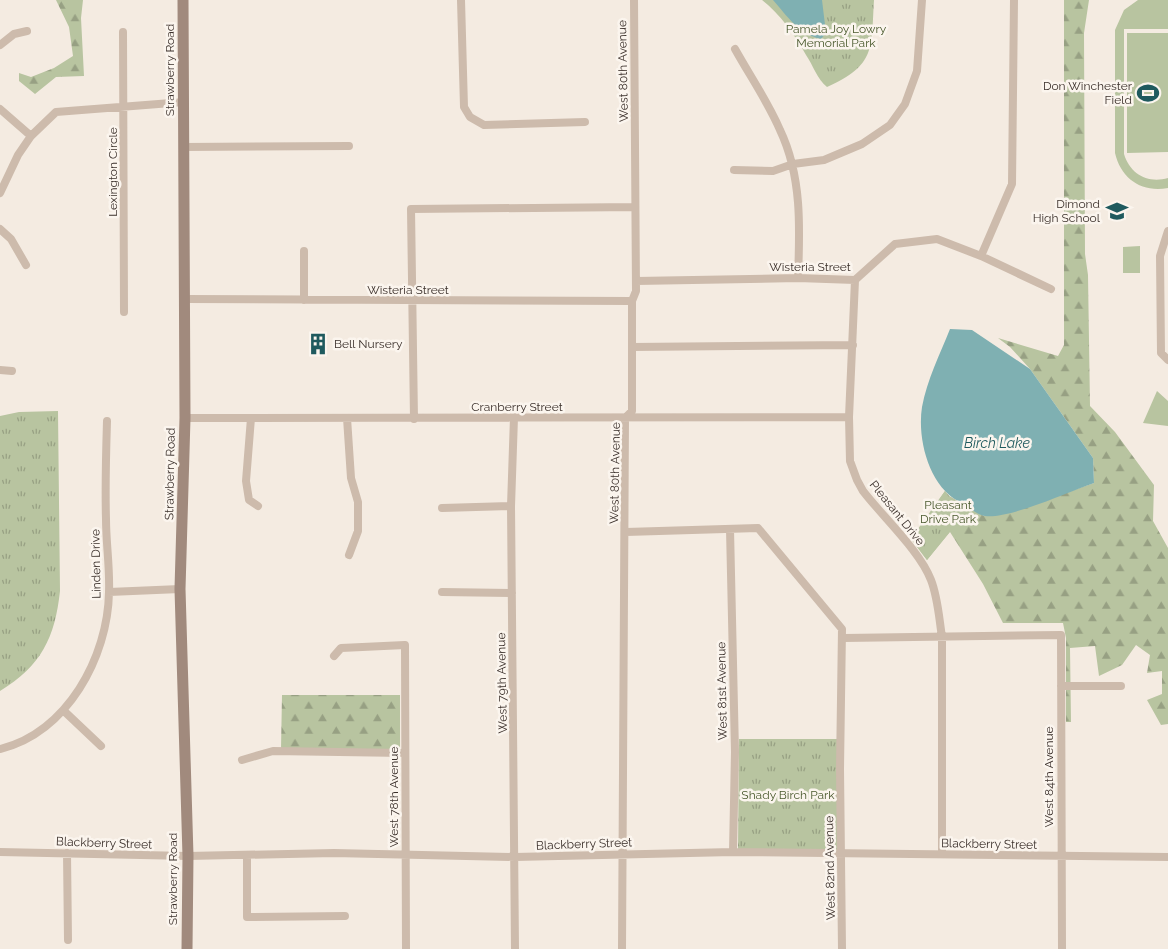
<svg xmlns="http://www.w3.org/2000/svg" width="1168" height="949" font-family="Raleway,sans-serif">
<defs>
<pattern id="forest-firs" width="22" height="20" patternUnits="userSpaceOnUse" patternTransform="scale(1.25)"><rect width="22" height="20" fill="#b8c4a0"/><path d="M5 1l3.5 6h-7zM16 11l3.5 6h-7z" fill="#97a083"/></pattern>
<pattern id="park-tufts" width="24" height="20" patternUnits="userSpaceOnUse" patternTransform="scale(1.25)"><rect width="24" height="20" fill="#b8c4a0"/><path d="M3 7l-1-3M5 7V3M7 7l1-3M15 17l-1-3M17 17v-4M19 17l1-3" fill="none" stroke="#97a083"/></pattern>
</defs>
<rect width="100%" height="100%" fill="#f4ebe1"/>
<path fill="#b8c4a0" d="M1138,0H1168V29H1124V154C1130,174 1148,184 1168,178V188C1142,193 1121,179 1115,153V30L1124,10Z
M1127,33H1168V152L1127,153Z
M1140,246V273H1123V247Z
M1157,391L1168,401V426L1143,423Z"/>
<path fill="url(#forest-firs)" d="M56,0H83L81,18L84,76L56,77L35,94L19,81V73L31,77L54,68L73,56L69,27Z
M1064,0H1089L1084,33L1085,254L1088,275L1090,406L1115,432L1154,485L1153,521L1168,548V724L1161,725L1147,700L1162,694V671L1147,673L1150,655L1136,645L1122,665L1099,676L1095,646L1070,648L1071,722H1066V638L1063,623H1003L983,584L950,532L927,560L911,539L945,491L949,496L984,516L1010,512L1094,483L1093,458L1030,369L1010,347L998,338L1058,356L1064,345Z
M282,695H400V750L281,749Z"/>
<path fill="url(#park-tufts)" d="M762,0H874C871,49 876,65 827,87C817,79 813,65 806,55C795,35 780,14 762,0Z
M58,411L60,591C55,638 41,666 0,691V416L19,412Z
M945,491L949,496L969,508L927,560L911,539Z
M739,739H837V851L738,850Z"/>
<path fill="#7fb0b2" d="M773,0H822L826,33L821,39C799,34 787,16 773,0Z
M950,329L972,330L1030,369L1093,458L1094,483C1068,492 1010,519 985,516C977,515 966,505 958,501C929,485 917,439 922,407C927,380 940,354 950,329Z"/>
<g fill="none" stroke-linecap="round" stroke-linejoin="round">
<path stroke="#cdbbac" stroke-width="8" d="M461,0L464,107L470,117L484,125L585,122
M123,32L124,312
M0,45L14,34L27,31
M735,49C750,76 768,102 780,130C802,176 800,228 798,278
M0,109L31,136
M184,147L349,146
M734,170L773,171L793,164L824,160L862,144L890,125L905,104L917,71L922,0
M0,193L18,155L31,136L56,112L184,102
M0,229L11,239L26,265
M1168,231L1160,256L1161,353L1168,360
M304,251V300
M981,256L1012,184L1014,0
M855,280L849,417L850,461L857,480L863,491C883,517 920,551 931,580C938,598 939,618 942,637V854
M636,281L798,278L855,280L895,244L937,239L981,256L1051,289
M185,299L632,301
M632,347L853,345
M0,370L12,371
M514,417L511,506L515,949
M185,418L849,417
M251,418L246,481L249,500L258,506
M347,418L351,478L358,502V531L349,555
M414,419L411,209L635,207
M442,508L511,506
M730,529L735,752L733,852
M626,532L758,528L842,629L840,769L842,949
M109,592L180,589
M442,592L512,593
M844,638L1061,635L1062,949
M334,656L341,648L405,645L406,949
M1061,686H1121
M64,711L101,746
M0,749C67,733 108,657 109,592C110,568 106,543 106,519C105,487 106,453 107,421
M242,760L273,751L405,753
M0,852L188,856L334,853L515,857L733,852L1168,857
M67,853L68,940
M247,856V917L345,916
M622,949L625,418L632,411V301L636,291L634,0"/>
<path stroke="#a18a7d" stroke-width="11" d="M183,0L185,418L180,589L188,856L187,949"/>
</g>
<defs>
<g id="stadium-bare" transform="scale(1.725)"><path d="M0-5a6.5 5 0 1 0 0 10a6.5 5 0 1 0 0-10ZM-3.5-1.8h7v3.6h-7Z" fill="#1f5a5e" stroke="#fbf5ee" stroke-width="2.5" paint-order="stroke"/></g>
<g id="school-bare" transform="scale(1.725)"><path d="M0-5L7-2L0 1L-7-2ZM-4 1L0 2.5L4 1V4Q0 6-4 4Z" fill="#1f5a5e" stroke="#fbf5ee" stroke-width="2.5" paint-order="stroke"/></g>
<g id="building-bare" transform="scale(1.725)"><path d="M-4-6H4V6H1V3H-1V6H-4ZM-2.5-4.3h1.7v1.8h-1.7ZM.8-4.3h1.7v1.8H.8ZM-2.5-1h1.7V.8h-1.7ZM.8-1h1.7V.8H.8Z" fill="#1f5a5e" stroke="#fbf5ee" stroke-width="2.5" paint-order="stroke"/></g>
</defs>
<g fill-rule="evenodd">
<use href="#stadium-bare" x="1148" y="93"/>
<use href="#school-bare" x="1117" y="211"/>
<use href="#building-bare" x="318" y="344"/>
</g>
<g text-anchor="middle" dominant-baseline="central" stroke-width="5" stroke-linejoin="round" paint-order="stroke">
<g font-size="12" fill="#4a5a2e" stroke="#fbf5ee">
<text x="836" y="29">Pamela Joy Lowry<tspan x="836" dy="14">Memorial Park</tspan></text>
<text x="948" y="505">Pleasant<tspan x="948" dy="14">Drive Park</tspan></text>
<text x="788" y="795">Shady Birch Park</text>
</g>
<g font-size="12" fill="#3b302b" stroke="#fbf5ee">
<text transform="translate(170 70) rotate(-90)">Strawberry Road</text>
<text transform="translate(623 71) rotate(-91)">West 80th Avenue</text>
<text transform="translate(113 172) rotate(-90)">Lexington Circle</text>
<text x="810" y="267">Wisteria Street</text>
<text x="408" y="290">Wisteria Street</text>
<text x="517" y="407">Cranberry Street</text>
<text transform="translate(615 473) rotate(-89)">West 80th Avenue</text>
<text transform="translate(170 474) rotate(-89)">Strawberry Road</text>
<text transform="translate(897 513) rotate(51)">Pleasant Drive</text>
<text transform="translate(96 564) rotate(-91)">Linden Drive</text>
<text transform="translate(502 683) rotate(-91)">West 79th Avenue</text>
<text transform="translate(722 691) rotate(-91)">West 81st Avenue</text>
<text transform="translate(1049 777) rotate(-90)">West 84th Avenue</text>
<text transform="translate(394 797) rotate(-90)">West 78th Avenue</text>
<text transform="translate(104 843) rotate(2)">Blackberry Street</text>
<text transform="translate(584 844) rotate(-2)">Blackberry Street</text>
<text transform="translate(989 844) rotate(1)">Blackberry Street</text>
<text transform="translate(830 868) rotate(-91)">West 82nd Avenue</text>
<text transform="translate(173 879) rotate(-90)">Strawberry Road</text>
</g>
<g font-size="12" fill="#3b302b" stroke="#fbf5ee" text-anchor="end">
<text x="1132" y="86">Don Winchester<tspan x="1132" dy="14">Field</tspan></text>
<text x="1100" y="204">Dimond<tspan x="1100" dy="14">High School</tspan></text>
<text x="334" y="344" text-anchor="start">Bell Nursery</text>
</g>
<g font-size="14" font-style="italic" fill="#1f5a5e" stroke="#fbf5ee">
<text x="997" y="443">Birch Lake</text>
</g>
</g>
</svg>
